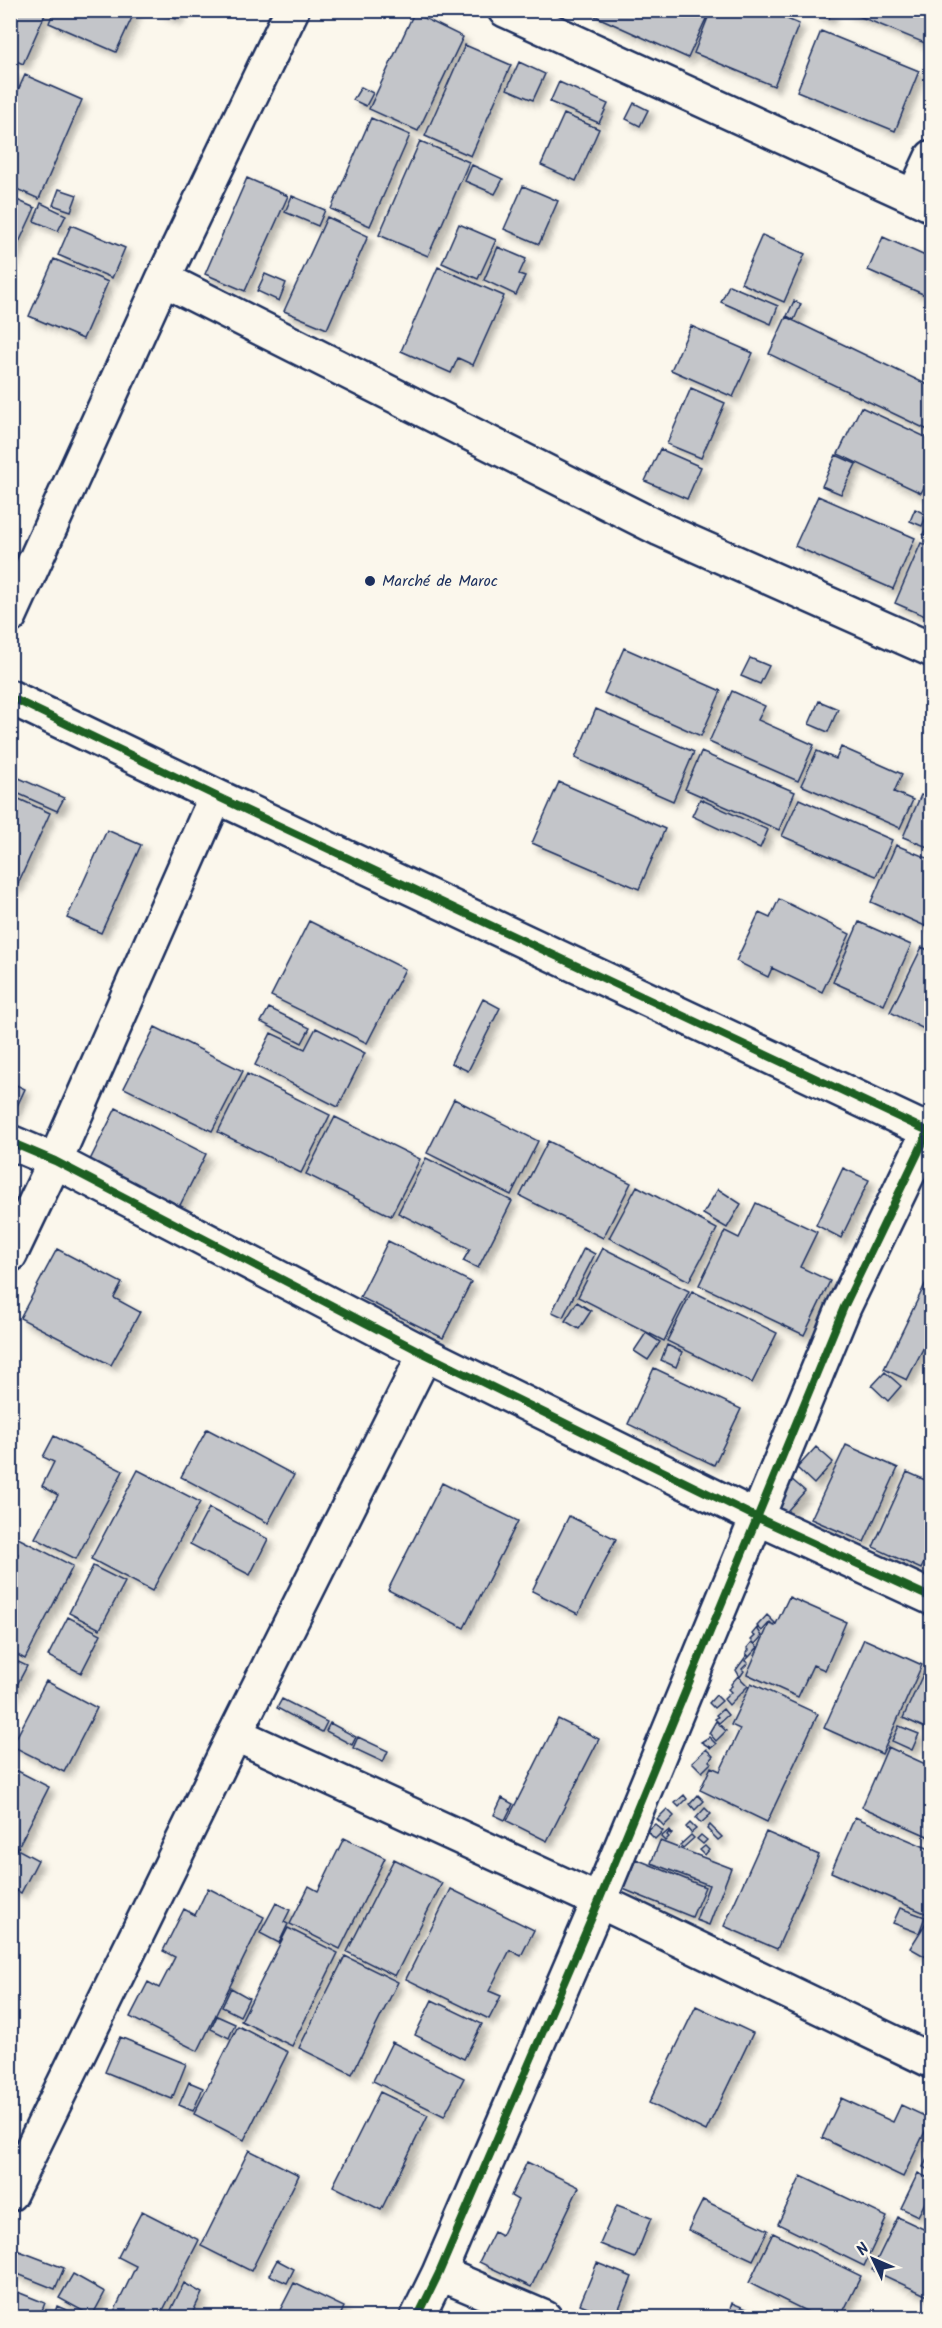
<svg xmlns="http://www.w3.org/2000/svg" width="942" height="2328" font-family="Kalam,sans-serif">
<defs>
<filter id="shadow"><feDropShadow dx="5.5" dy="5.5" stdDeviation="3" flood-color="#0004"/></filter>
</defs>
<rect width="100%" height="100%" fill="#fbf7ec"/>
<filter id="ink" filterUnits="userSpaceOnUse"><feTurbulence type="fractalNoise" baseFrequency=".0167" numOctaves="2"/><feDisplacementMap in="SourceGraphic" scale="12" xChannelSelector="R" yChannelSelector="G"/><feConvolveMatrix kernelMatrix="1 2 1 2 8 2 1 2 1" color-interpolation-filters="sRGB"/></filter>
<g filter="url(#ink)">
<path fill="#c3c5c9" stroke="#1b2f5e" stroke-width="1.5" filter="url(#shadow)" d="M10,10H47L23,64L10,58Z
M54,10H134L135,11L116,52L49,23Z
M156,10H180L176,19Z
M595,10H706L709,12L688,58L593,15Z
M711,10H766L799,24L774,86L694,53Z
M814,10H832L829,19L813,12Z
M844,10H932V46Z
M414,13L463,37L418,131L369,109Z
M821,31L919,71L895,131L797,91Z
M465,45L511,65L471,156L425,136Z
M519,62L545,74L533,100L507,89Z
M10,71L17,74L10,89Z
M25,75L82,100L39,199L10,186V108Z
M559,82L608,104L599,123L550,102Z
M361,87L373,93L366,106L353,100Z
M634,103L648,110L640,126L626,119Z
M564,114L599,129L576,181L541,165Z
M371,118L410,135L370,226L331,209Z
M420,141L469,162L428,256L379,235Z
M472,165L503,179L495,194L465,181Z
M247,178L288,196L245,291L205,274Z
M523,186L558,201L539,244L504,229Z
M59,189L77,195L71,211L53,205Z
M292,196L325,210L318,226L285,212Z
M10,197L35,208L10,262Z
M41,203L66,215L58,231L34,221Z
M327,217L368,236L327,329L284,311Z
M459,224L496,240L478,279L442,263Z
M71,225L125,248L112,278L58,255Z
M762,235L805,254L784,302L741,283Z
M883,237L932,259V298L868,270Z
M498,247L526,259L519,274L525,276L516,295L484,280Z
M54,259L108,282L83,339L29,316Z
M438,267L504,296L473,365L458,358L451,373L401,351Z
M265,274L286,283L279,301L257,291Z
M729,285L778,306L771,324L721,302Z
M794,301L801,304L794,320L787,316Z
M786,317L932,387V432L769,354Z
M691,326L753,353L733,397L671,370Z
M691,388L725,403L701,458L667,444Z
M861,407L932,440V472L921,493L838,454Z
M660,449L701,467L687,499L645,481Z
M836,455L856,464L841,494L822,486Z
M818,496L915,538L893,589L795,546Z
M915,509L927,515L922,526L910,521Z
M932,517V538L923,534Z
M921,543L932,547V619L895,603Z
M624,648L721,691L701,736L604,693Z
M750,658L769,666L760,684L741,676Z
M732,691L765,706L758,720L814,745L798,781L709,742Z
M819,701L838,709L828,732L809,724Z
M596,709L694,752L673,801L575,758Z
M841,747L902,774L894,792L913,800L900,828L801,785L817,751L836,759Z
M701,752L795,792L779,830L685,789Z
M10,774L64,798L57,811L10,790Z
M559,782L665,829L639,889L532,843Z
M10,795L50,813L16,888L10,885Z
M921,795L932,799V849L903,837Z
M700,799L768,830L760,848L692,816Z
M799,799L892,840L876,876L782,836Z
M107,830L141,845L101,933L67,918Z
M896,845L932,860V929L871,902Z
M779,899L850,934L822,992L772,968L768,977L736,961L759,913L770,918Z
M309,921L405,969L367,1043L271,996Z
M859,922L911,945L884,1005L833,982Z
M922,947L932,952V1024L928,1031L890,1012Z
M483,999L500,1008L468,1071L451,1063Z
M269,1008L310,1028L302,1043L261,1022Z
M155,1027L243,1071L212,1131L124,1088Z
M316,1028L365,1053L338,1107L255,1065L271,1033L305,1049Z
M247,1074L330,1115L301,1173L218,1132Z
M10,1082L25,1089L10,1121Z
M454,1099L538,1141L511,1195L427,1153Z
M116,1108L206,1154L175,1215L85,1170Z
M335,1117L420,1159L391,1216L306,1174Z
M548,1141L631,1183L603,1238L520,1196Z
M426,1158L512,1201L478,1268L463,1261L470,1249L398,1213Z
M843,1168L869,1180L841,1238L816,1225Z
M637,1186L717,1229L689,1281L609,1238Z
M718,1189L741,1204L727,1228L703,1214Z
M756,1203L817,1232L800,1267L830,1281L804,1335L699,1285L725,1231L739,1238Z
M388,1241L471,1282L443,1338L360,1297Z
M584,1248L595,1254L563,1317L552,1312Z
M603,1248L689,1291L664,1341L578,1297Z
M57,1249L122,1283L114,1298L140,1312L111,1365L20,1318Z
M932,1270V1331L907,1380L884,1369Z
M692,1291L777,1333L752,1383L667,1341Z
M577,1302L591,1311L579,1329L565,1321Z
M646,1333L660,1342L648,1360L634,1351Z
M667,1345L682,1352L676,1367L661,1360Z
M654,1368L741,1409L714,1465L628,1424Z
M885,1372L901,1386L888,1401L872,1386Z
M207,1429L294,1475L268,1523L181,1477Z
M54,1436L123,1471L76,1559L35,1538L58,1495L42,1486L54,1462L43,1457Z
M846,1445L898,1468L864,1542L811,1519Z
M816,1447L833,1462L814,1484L797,1468Z
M138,1470L200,1502L152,1591L91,1559Z
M907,1472L932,1483V1546L921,1569L873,1547Z
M790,1478L805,1491L781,1518L766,1505Z
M442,1483L518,1521L464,1628L388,1590Z
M209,1508L268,1539L250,1575L190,1544Z
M569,1516L616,1539L578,1614L532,1591Z
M12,1535L73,1566L25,1659L10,1651V1567L18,1554L10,1550Z
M93,1566L125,1582L100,1629L69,1613Z
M789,1597L846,1622L825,1670L813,1665L798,1697L747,1674L769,1624L775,1626Z
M767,1615L775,1623L773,1625L770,1622L762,1631L757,1626Z
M68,1617L101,1634L81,1673L48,1656Z
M757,1628L762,1636L755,1644L751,1640L755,1636L752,1634Z
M864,1639L922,1665L882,1754L824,1728Z
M752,1642L758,1647L749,1657L746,1653L749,1650L747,1648Z
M747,1655L749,1657L745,1661L748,1663L742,1669L744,1671L740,1677L736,1670Z
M10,1658L27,1666L10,1698Z
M924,1672L932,1676V1731L903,1718Z
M738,1676L748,1686L729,1705L724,1699L731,1692L728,1689L732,1686L731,1684Z
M46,1681L97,1708L64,1772L12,1746Z
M751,1683L818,1714L767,1822L700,1790L711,1767L720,1771L740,1729L731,1725Z
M716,1695L722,1701L714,1708L709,1703Z
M282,1699L327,1722L322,1732L277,1708Z
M723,1709L728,1715L719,1723L715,1719L718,1717L716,1715Z
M558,1719L599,1739L547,1841L507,1821Z
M716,1721L726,1731L716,1741L709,1733Z
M330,1723L356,1737L352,1745L326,1731Z
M899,1726L919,1734L912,1750L892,1741Z
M358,1737L388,1751L383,1762L353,1748Z
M709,1737L716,1744L711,1748L701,1742Z
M888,1747L932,1767V1838L862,1807Z
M706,1749L713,1756L709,1761L711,1763L702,1772L692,1762Z
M10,1767L49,1787L17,1849L38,1860L21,1893L10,1887Z
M684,1795L687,1799L679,1807L675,1803Z
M698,1795L704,1801L695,1810L690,1804Z
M502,1798L513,1804L505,1820L494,1815Z
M705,1808L711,1814L701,1823L696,1818Z
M667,1809L674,1816L664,1826L657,1819Z
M855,1817L932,1850V1905L927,1914L831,1872Z
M690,1823L696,1829L691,1833L686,1827Z
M655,1824L663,1831L655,1839L647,1831Z
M710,1825L722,1837L718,1840L707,1829Z
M669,1830L672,1834L671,1835L669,1832L667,1835L669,1837L665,1841L661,1837Z
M766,1832L819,1855L777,1949L724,1926Z
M691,1835L694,1838L683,1848L680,1845Z
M701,1835L707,1840L703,1844L697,1839Z
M344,1838L385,1858L340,1949L290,1924L309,1886L318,1891Z
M660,1841L731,1868L709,1925L696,1920L709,1885L651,1863Z
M705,1846L709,1850L705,1855L700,1850Z
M394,1859L442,1883L395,1976L347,1952Z
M636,1859L705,1887L692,1917L623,1889Z
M208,1888L264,1917L198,2051L130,2017L148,1982L159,1988L175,1957L163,1951L184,1909L195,1915Z
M451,1889L534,1930L521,1956L510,1950L489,1991L501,1996L489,2019L406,1979Z
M276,1903L290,1910L284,1922L288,1924L279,1943L260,1933Z
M900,1908L925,1917L919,1933L893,1923Z
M931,1915L932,1949L926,1957L910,1948Z
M288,1928L338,1953L292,2046L241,2021Z
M345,1956L398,1982L352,2074L299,2048Z
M231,1988L249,1998L240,2016L222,2007Z
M432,2000L482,2024L464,2059L415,2035Z
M696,2006L753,2033L706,2131L649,2103Z
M217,2016L235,2024L229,2038L211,2029Z
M238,2026L288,2052L244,2140L194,2114Z
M120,2037L186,2064L172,2099L105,2072Z
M392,2042L464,2078L444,2116L373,2081Z
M189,2082L203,2088L193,2111L179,2105Z
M380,2092L428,2115L381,2210L333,2186Z
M841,2098L893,2122L901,2105L931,2119L903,2177L822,2138Z
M932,2149V2171L923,2167Z
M249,2150L299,2175L251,2271L201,2246Z
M527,2162L579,2187L531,2287L479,2262L494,2232L501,2236L518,2200L511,2196Z
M918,2173L932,2180V2189L918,2216L901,2208Z
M801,2176L887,2217L864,2266L778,2224Z
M703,2200L768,2230L753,2260L688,2230Z
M617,2205L651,2218L635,2258L600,2244Z
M142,2211L199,2240L159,2318H111L136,2266L118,2257Z
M898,2217L932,2233V2298L872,2270Z
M773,2233L861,2276L840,2318H820L749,2283Z
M14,2249L64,2268L55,2289L10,2271V2257Z
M277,2260L294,2269L287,2283L269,2275Z
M597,2263L632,2277L615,2318L580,2304Z
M73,2274L105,2292L92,2316L59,2298Z
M184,2283L202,2293L190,2318H167Z
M294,2283L344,2307L339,2318L277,2316Z
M10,2289L45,2303L39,2318H10Z
M732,2303L768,2318H727Z
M57,2306L85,2318H53Z"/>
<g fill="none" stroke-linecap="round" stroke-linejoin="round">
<g stroke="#1b2f5e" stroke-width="38">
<path id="street" d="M505,10L932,205
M914,196L932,157
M163,279L660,529L932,650
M10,616L163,279L292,10
M10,697L216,796L932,1133
M10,1142L55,1161L425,1354L756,1517L932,1598
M10,1255L55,1161L216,796
M235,1734L599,1901L932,2061
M10,2194L235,1734L425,1354
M439,2273L545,2318
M417,2318L439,2273L599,1901L844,1307L932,1124"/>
</g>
<use href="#street" stroke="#fbf7ec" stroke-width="33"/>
<g stroke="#fbf7ec" stroke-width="11">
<path id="cycleway" d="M10,697L216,796L932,1133
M10,1142L55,1161L425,1354L756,1517L932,1598
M417,2318L439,2273L599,1901L844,1307L932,1124"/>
</g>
<use href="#cycleway" stroke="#1b5e20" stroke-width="8"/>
</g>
</g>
<circle fill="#1b2f5e" stroke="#fbf7ec" stroke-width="2" cx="370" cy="581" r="6"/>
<g text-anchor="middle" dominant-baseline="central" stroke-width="5" stroke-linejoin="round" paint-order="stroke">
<g font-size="16" fill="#1b2f5e" stroke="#fbf7ec" text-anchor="start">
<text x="382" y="581">Marché de Maroc</text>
</g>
</g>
<rect width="942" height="2328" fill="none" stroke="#fbf7ec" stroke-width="36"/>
<rect x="18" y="18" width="906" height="2292" fill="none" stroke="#1b2f5e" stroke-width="2" filter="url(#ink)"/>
<g transform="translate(873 2259) rotate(314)" stroke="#fbf7ec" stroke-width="4.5" paint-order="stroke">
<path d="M0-4.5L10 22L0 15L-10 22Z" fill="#1b2f5e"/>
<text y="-9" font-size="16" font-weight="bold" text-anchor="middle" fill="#1b2f5e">N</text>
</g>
</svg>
